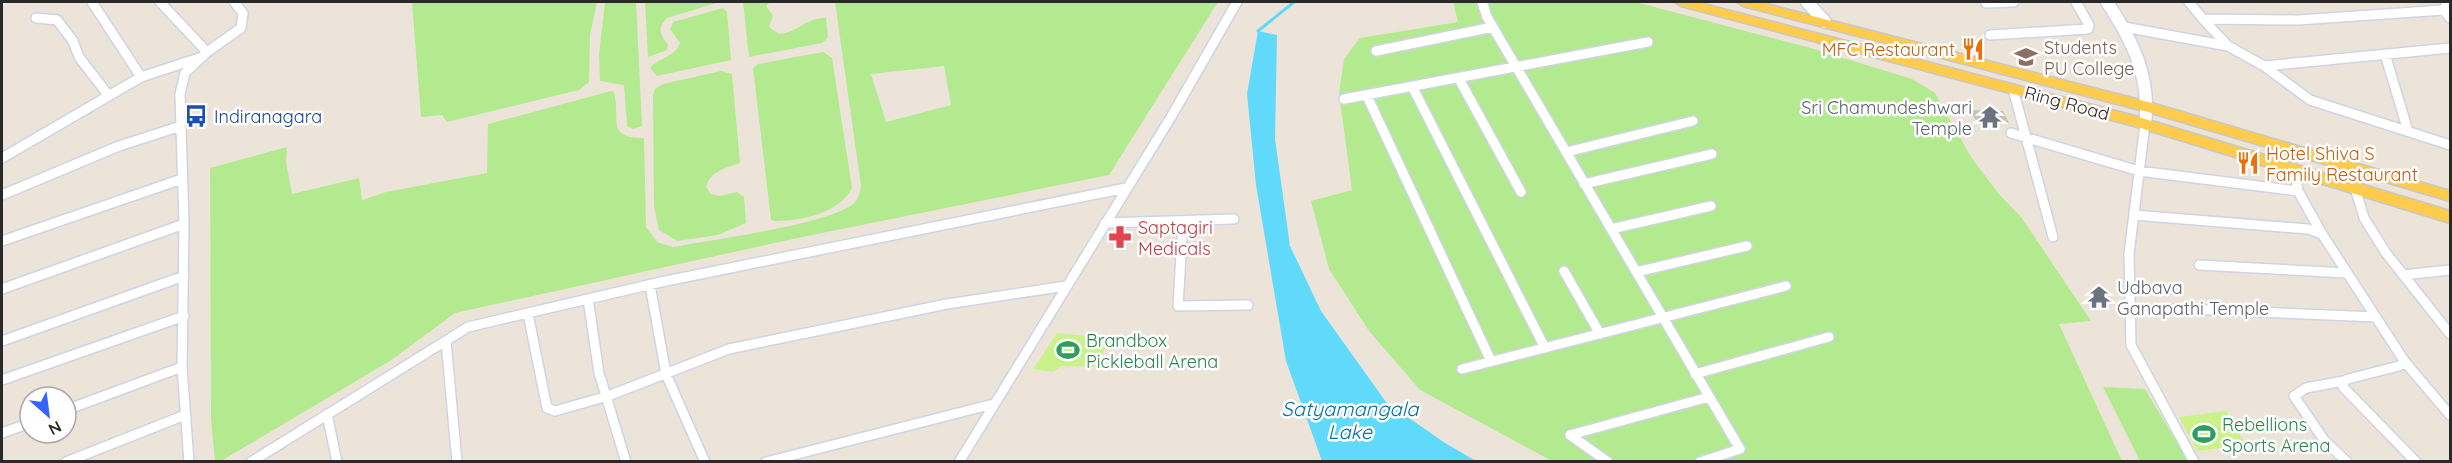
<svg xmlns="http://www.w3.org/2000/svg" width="2452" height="463" font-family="Quicksand,sans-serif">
<rect width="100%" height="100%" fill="#ede4d9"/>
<path fill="#b3ea90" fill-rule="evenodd" d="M412,2H597L590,35L589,82L579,90L447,122L442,115L421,117Z
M605,2H636L642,126L633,129L627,126L624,85L600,81L599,54Z
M645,2H720L667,18C657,28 660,34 668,45L667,50L648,57Z
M743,2H770L766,6L773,16L769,27L779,34C800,32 804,18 826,18L828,38L822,43L749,57Z
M835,2H1218L1109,175L807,236L455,313L390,361L221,461H215L211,420L210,168L287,147L286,162L292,194L359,178L362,200L386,192L487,173L488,124L611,91L614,92C621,119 605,138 644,138L646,227L657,242L673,247C709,240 832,224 854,203C859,198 860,192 861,186ZM944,66L951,105L886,122L871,74Z
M1453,2H1635L1811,48L1912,79L1935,93L1971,157L1998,193L2021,217L2091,321L2059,324L2122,461H1552L1420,390L1369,331L1329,269L1311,201L1352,190L1339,93L1344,59L1360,38L1458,22Z
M719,9L723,8L727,12L731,60L657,76L650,68C659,57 674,58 680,43L670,29L673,22Z
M823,52L832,58L852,188C840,213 801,221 775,221L771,220L753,68L758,64Z
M721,71L732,74L740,163C726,168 710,171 706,187L711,194L719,196L737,192L744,197L746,223L718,235L677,241L659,230L654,207L653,94L655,89L663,84Z
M2103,387L2145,389L2188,461H2140Z"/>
<path fill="#cbf28a" d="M1057,333L1109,338L1097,367L1062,366L1053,372L1033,369Z
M2226,411L2246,445L2197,451L2179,417Z"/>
<path fill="#61d9fa" d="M1258,31L1277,35L1275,139L1290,246L1321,311L1386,402L1445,443L1476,461H1322L1286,361L1256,185L1247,94Z"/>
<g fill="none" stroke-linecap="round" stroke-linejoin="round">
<path stroke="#61d9fa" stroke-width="3" d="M1258,31L1294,2"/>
</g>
<path fill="#c8c1b9" d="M1970,110L2003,111L2009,123L1978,124Z"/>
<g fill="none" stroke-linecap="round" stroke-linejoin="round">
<g stroke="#ced4e4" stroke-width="12">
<path id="minor" d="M92,2L141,77
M160,2L207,52
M1482,2L1487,17L1740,449L1700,462
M2189,2L2203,19L2298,20L2444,10
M2447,2L2444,10L2450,18
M1986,3L2014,2
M36,18L57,20L73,41L79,57L109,96
M2203,19L2228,46L2264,66L2450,48
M2124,27L2228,46
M1990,35L2088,29L2089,25L2076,2
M1376,51L1493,27
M2385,54L2408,131
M2264,66L2310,100L2450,145
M1459,79L1521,192
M1413,88L1545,348
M2013,89L2053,237
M1367,96L1491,361
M1344,99L1648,42
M2145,124L2129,254L2131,345L2194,462
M2011,133L2139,171L2298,191
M1566,152L1693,121
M2,158L141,77L199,58
M2294,169L2298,191L2322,234
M1584,184L1712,154
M2355,188L2364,218L2386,253L2450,334
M2,195L119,146L181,126
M2134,215L2308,229L2322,234L2405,362L2450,415
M1183,221L1178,306L1248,305
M1105,223L1234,219
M1611,229L1711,206
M2,241L182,179
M2199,265L2347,273
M1564,271L1600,334
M1636,272L1747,246
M2403,275L2450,270
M650,285L666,374L705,462
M2,289L184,224
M588,299L599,373L626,462
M2129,310L2189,309L2376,317
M528,314L547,408L555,411L608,396L729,349L947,304L1066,286
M2,341L184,276
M446,341L457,462
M2405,362L2399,366L2348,379L2344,381L2343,387L2416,462
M1462,369L1786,286
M1695,374L1829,337
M2,380L184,316
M2344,381L2306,388L2294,396L2324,440L2347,462
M66,410L182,367
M327,414L337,462
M2,433L30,423
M1570,435L1709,397
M1570,435L1608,462
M66,462L185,415
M189,462L182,367L184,224L180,94L185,73L207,52L241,28L243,13L234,2
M251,462L468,327L661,282L1126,188
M766,462L993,404
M959,462L1171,117L1237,2"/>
</g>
<g stroke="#ced4e4" stroke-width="15">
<path id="tertiary" d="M1807,2L1825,22
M2107,2C2132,40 2151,77 2145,124"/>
</g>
<g stroke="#c7c7c7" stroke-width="3">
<path id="primary" d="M1675,2H1696L2135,116L2450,211V223L2134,126L1681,6Z
M1737,2H1758L2148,102L2450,191V201L2148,112L1743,6Z"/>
</g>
<use href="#minor" stroke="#fff" stroke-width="9"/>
<use href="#tertiary" stroke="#fff" stroke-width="12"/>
<use href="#primary" fill="#fecc4d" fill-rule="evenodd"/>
</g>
<defs>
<g id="restaurant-bare" transform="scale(1.8)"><path d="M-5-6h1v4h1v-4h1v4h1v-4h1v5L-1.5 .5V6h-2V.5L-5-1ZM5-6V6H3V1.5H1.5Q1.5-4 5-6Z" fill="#e8710a" stroke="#fff" stroke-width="2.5" paint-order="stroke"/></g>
<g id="university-bare" transform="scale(1.8)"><path d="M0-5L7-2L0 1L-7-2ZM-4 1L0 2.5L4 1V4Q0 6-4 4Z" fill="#8d6e63" stroke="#fff" stroke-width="2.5" paint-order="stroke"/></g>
<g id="bus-bare" transform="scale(1.8)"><path d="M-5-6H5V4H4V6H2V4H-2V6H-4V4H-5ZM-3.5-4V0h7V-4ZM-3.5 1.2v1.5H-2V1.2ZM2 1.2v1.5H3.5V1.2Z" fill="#1a4fb4" stroke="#fff" stroke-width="2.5" paint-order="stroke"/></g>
<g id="temple-bare" transform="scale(1.8)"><path d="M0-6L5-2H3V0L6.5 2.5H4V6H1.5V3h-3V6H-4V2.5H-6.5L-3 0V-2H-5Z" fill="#6b7280" stroke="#fff" stroke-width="2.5" paint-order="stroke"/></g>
<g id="pharmacy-bare" transform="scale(1.8)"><path d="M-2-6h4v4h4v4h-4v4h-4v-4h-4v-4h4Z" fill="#e0444e" stroke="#fff" stroke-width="2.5" paint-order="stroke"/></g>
<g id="stadium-bare" transform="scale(1.8)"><path d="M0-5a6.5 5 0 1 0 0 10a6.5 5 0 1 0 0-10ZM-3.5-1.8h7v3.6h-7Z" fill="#2e9e5b" stroke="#fff" stroke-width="2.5" paint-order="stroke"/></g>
</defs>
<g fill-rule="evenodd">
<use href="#restaurant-bare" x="1973" y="49"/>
<use href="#university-bare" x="2026" y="57"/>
<use href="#bus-bare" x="196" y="116"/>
<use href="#temple-bare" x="1990" y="117"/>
<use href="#restaurant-bare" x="2248" y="163"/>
<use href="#pharmacy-bare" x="1120" y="237"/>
<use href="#temple-bare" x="2099" y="297"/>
<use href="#stadium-bare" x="1068" y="350"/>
<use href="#stadium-bare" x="2204" y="434"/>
</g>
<g text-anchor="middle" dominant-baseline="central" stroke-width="5" stroke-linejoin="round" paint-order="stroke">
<g font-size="18" fill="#785e54" stroke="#fff" text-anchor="start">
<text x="2044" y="47">Students<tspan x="2044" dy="21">PU College</tspan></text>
</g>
<g font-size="18" fill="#c56008" stroke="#fff" text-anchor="end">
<text x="1955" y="49">MFC Restaurant</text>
<text x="2266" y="153" text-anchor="start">Hotel Shiva S<tspan x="2266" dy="21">Family Restaurant</tspan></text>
</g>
<g font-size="18" fill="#292929" stroke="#fff">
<text transform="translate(2067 103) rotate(15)">Ring Road</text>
</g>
<g font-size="18" fill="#5b616d" stroke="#fff" text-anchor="end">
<text x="1972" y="107">Sri Chamundeshwari<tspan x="1972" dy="21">Temple</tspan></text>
<text x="2117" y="287" text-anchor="start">Udbava<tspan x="2117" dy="21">Ganapathi Temple</tspan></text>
</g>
<g font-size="18" fill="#164399" stroke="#fff" text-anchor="start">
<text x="214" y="116">Indiranagara</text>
</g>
<g font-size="18" fill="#be3a42" stroke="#fff" text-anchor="start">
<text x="1138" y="227">Saptagiri<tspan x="1138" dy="21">Medicals</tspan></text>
</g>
<g font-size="18" fill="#27864d" stroke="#fff" text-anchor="start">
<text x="1086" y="340">Brandbox<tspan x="1086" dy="21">Pickleball Arena</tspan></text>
<text x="2222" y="424">Rebellions<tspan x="2222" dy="21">Sports Arena</tspan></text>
</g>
<g font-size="20" font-style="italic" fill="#0075a6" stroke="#fff">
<text x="1350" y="408">Satyamangala<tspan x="1350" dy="23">Lake</tspan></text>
</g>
</g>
<rect width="2452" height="463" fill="none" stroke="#292929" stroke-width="6"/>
<g transform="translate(48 415) rotate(152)"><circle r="28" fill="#ffffff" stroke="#a9a9a9" stroke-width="1.5"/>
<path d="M0-4.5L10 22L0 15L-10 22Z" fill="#3464ff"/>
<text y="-9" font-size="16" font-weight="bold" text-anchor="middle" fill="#292929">N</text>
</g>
</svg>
